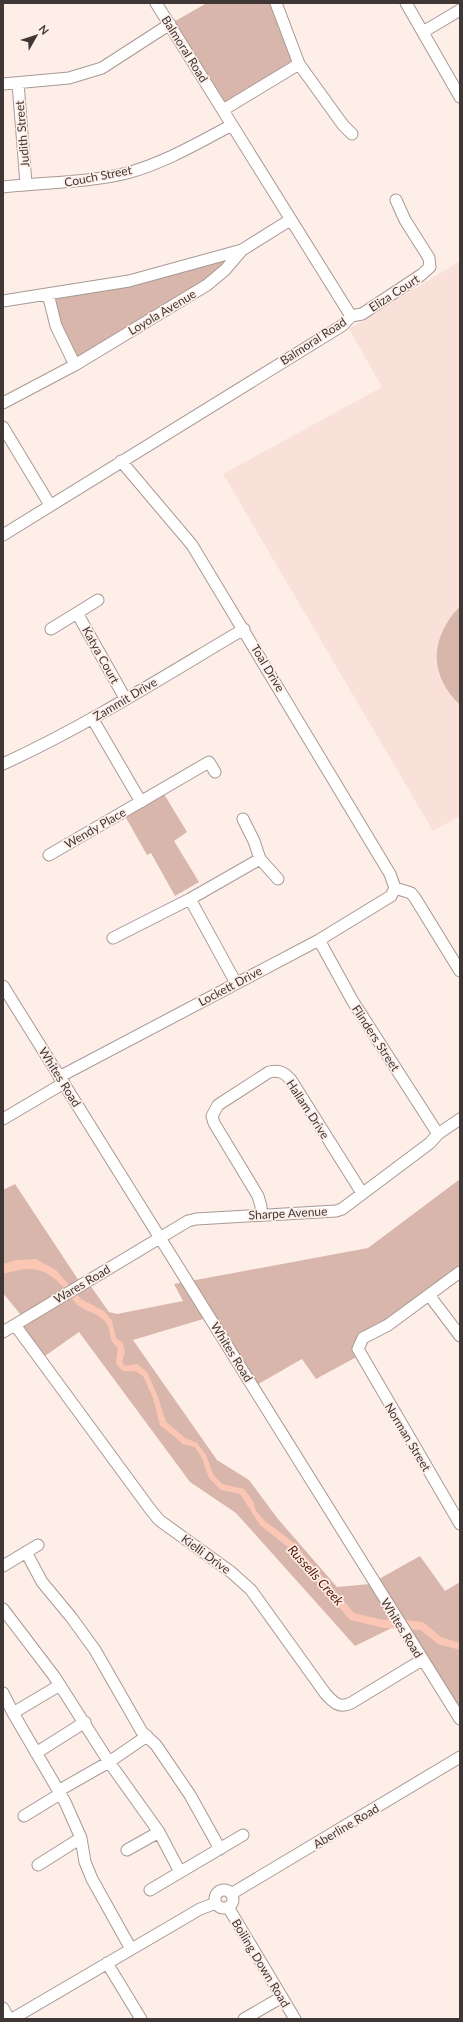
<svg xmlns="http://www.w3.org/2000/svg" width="463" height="2022" font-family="Lato,sans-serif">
<rect width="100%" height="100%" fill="#feeee8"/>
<path fill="#f9e1d9" d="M460,261V816L433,831L223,474L382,387L349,329Z"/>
<path fill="#d9b6ab" d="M207,3H276L299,64L223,110L170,24Z
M242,250L225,270L75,365L48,294Z
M460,606V705C428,674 430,638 460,606Z
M164,794L187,832L174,841L199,882L175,896L151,853L147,855L125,816Z
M460,1179V1266L397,1314L361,1334L360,1355L316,1379L302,1359L253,1387L210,1317L133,1340L217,1460L249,1480L278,1519L337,1587L370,1584L420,1556L445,1591L460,1582V1711L404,1622L355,1646L236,1513L190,1482L79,1332L42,1358L17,1323L24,1319L3,1293V1190L15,1184L81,1284L87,1281L109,1312L117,1314L183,1301L174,1284L368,1248Z"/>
<path fill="#fcc6b4" d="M36,1259L56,1270L81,1299L104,1311L112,1321L116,1338L123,1343L125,1352L122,1362L125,1366L137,1364L147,1372L158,1397L166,1422L185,1438L197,1443L206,1455L213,1474L222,1484L244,1489L253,1501L256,1511L265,1521L294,1543L354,1613L383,1620L397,1619L423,1622L441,1637L460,1643V1650L438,1644L421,1630L384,1628L350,1620L289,1548L260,1525L240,1494L221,1490L209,1478L202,1458L195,1447L183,1444L160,1425L153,1398L143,1376L135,1371H123L116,1364L118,1348C106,1338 113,1334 107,1324C99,1313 89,1313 79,1306C74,1303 71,1296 68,1292C46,1267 34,1265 3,1274V1264L16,1260Z"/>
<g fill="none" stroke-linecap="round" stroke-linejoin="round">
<g stroke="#a89994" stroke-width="13">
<path id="minor" d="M406,3L460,97
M423,32L460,10
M299,64L343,125L352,134
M18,83L26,184
M3,84L69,78L102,68L170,24
M223,110L299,64L276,3
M3,187C45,182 86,183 127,173C164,163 198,143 232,125
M48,294L56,326L75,365
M3,301L129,281L242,250L290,220
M351,316L362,314L421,275L430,267L429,258L405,220L396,200
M3,403L75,365L207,285L225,270L242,250
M3,427L50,505
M3,535L343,325L351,316L156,3
M77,613L125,698
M51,629L98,600
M92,718L141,802
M3,764C86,726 166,675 244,629
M243,819L254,841L260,859L278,879
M49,855L209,762L215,772
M395,888L411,893L415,898L460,971
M113,938L190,899
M319,940L352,1000L438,1134
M236,983L190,899L260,859
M3,986L460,1719
M59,1077L319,940L391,896L395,888L390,874L192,545L121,461
M3,1119L64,1083
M261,1214V1206L258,1196L214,1123L212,1116L218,1105L269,1072C279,1070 284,1072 291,1080L362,1193
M460,1272L388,1325L363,1338L358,1349L460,1524
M429,1295L460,1336
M15,1325L150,1509L159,1520L231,1572L251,1590L325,1693C333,1702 339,1709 351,1703L422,1660
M3,1332L188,1221L196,1219L336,1211L342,1209L430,1143L438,1134L460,1119
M26,1552L42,1582L71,1617L95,1650L142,1732L156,1745L190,1795L220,1849
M3,1566L38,1545
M3,1609L54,1676L109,1762L159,1832L180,1872
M3,1693L13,1713L65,1802L81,1838L85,1862L92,1879L131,1949
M13,1713L60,1685
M36,1753L85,1722
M58,1791L109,1762L147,1736
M24,1816L60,1794
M127,1850L159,1832
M38,1865L81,1838
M150,1890L243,1835
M215 1899a9 9 0 1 1 18 0a9 9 0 1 1-18 0Z
M231,1894L460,1757
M228,1907L295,2019
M107,1963L141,2019
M3,2008L9,2019
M12,2019L200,1909L216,1903
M244,2019L282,1997"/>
</g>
<use href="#minor" stroke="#fff" stroke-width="11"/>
</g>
<g text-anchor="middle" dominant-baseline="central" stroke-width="3.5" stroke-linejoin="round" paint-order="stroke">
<g font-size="12" fill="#3e3735" stroke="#feeee8">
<text transform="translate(185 49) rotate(58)">Balmoral Road</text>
<text transform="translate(22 134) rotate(-95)">Judith Street</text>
<text transform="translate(98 176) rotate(-11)">Couch Street</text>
<text transform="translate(394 293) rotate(-33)">Eliza Court</text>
<text transform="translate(162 312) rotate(-31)">Loyola Avenue</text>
<text transform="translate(313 341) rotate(-33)">Balmoral Road</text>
<text transform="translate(101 655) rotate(61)">Katya Court</text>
<text transform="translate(268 668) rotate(59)">Toal Drive</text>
<text transform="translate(125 699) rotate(-31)">Zammit Drive</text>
<text transform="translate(95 828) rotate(-30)">Wendy Place</text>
<text transform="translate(230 986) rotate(-28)">Lockett Drive</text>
<text transform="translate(376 1038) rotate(57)">Flinders Street</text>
<text transform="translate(60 1077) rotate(58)">Whites Road</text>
<text transform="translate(308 1109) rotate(57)">Hallam Drive</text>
<text transform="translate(288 1213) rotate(-3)">Sharpe Avenue</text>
<text transform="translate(82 1284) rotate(-31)">Wares Road</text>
<text transform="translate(232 1352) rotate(58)">Whites Road</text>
<text transform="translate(408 1437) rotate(59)">Norman Street</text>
<text transform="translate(206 1554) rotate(36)">Kielli Drive</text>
<text transform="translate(402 1628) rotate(58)">Whites Road</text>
<text transform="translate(346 1826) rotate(-31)">Aberline Road</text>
<text transform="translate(261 1963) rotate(59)">Boiling Down Road</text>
</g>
<g font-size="13" font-style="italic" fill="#551701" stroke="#feeee8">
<text transform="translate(316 1575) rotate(48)">Russells Creek</text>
</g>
</g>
<rect width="463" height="2022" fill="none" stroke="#3e3735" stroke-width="8"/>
<g transform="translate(36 36) rotate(51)" stroke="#feeee8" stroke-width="3" paint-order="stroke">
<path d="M0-3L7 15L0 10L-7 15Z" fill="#3e3735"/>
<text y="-6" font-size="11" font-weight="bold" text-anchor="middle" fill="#3e3735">N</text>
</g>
</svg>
